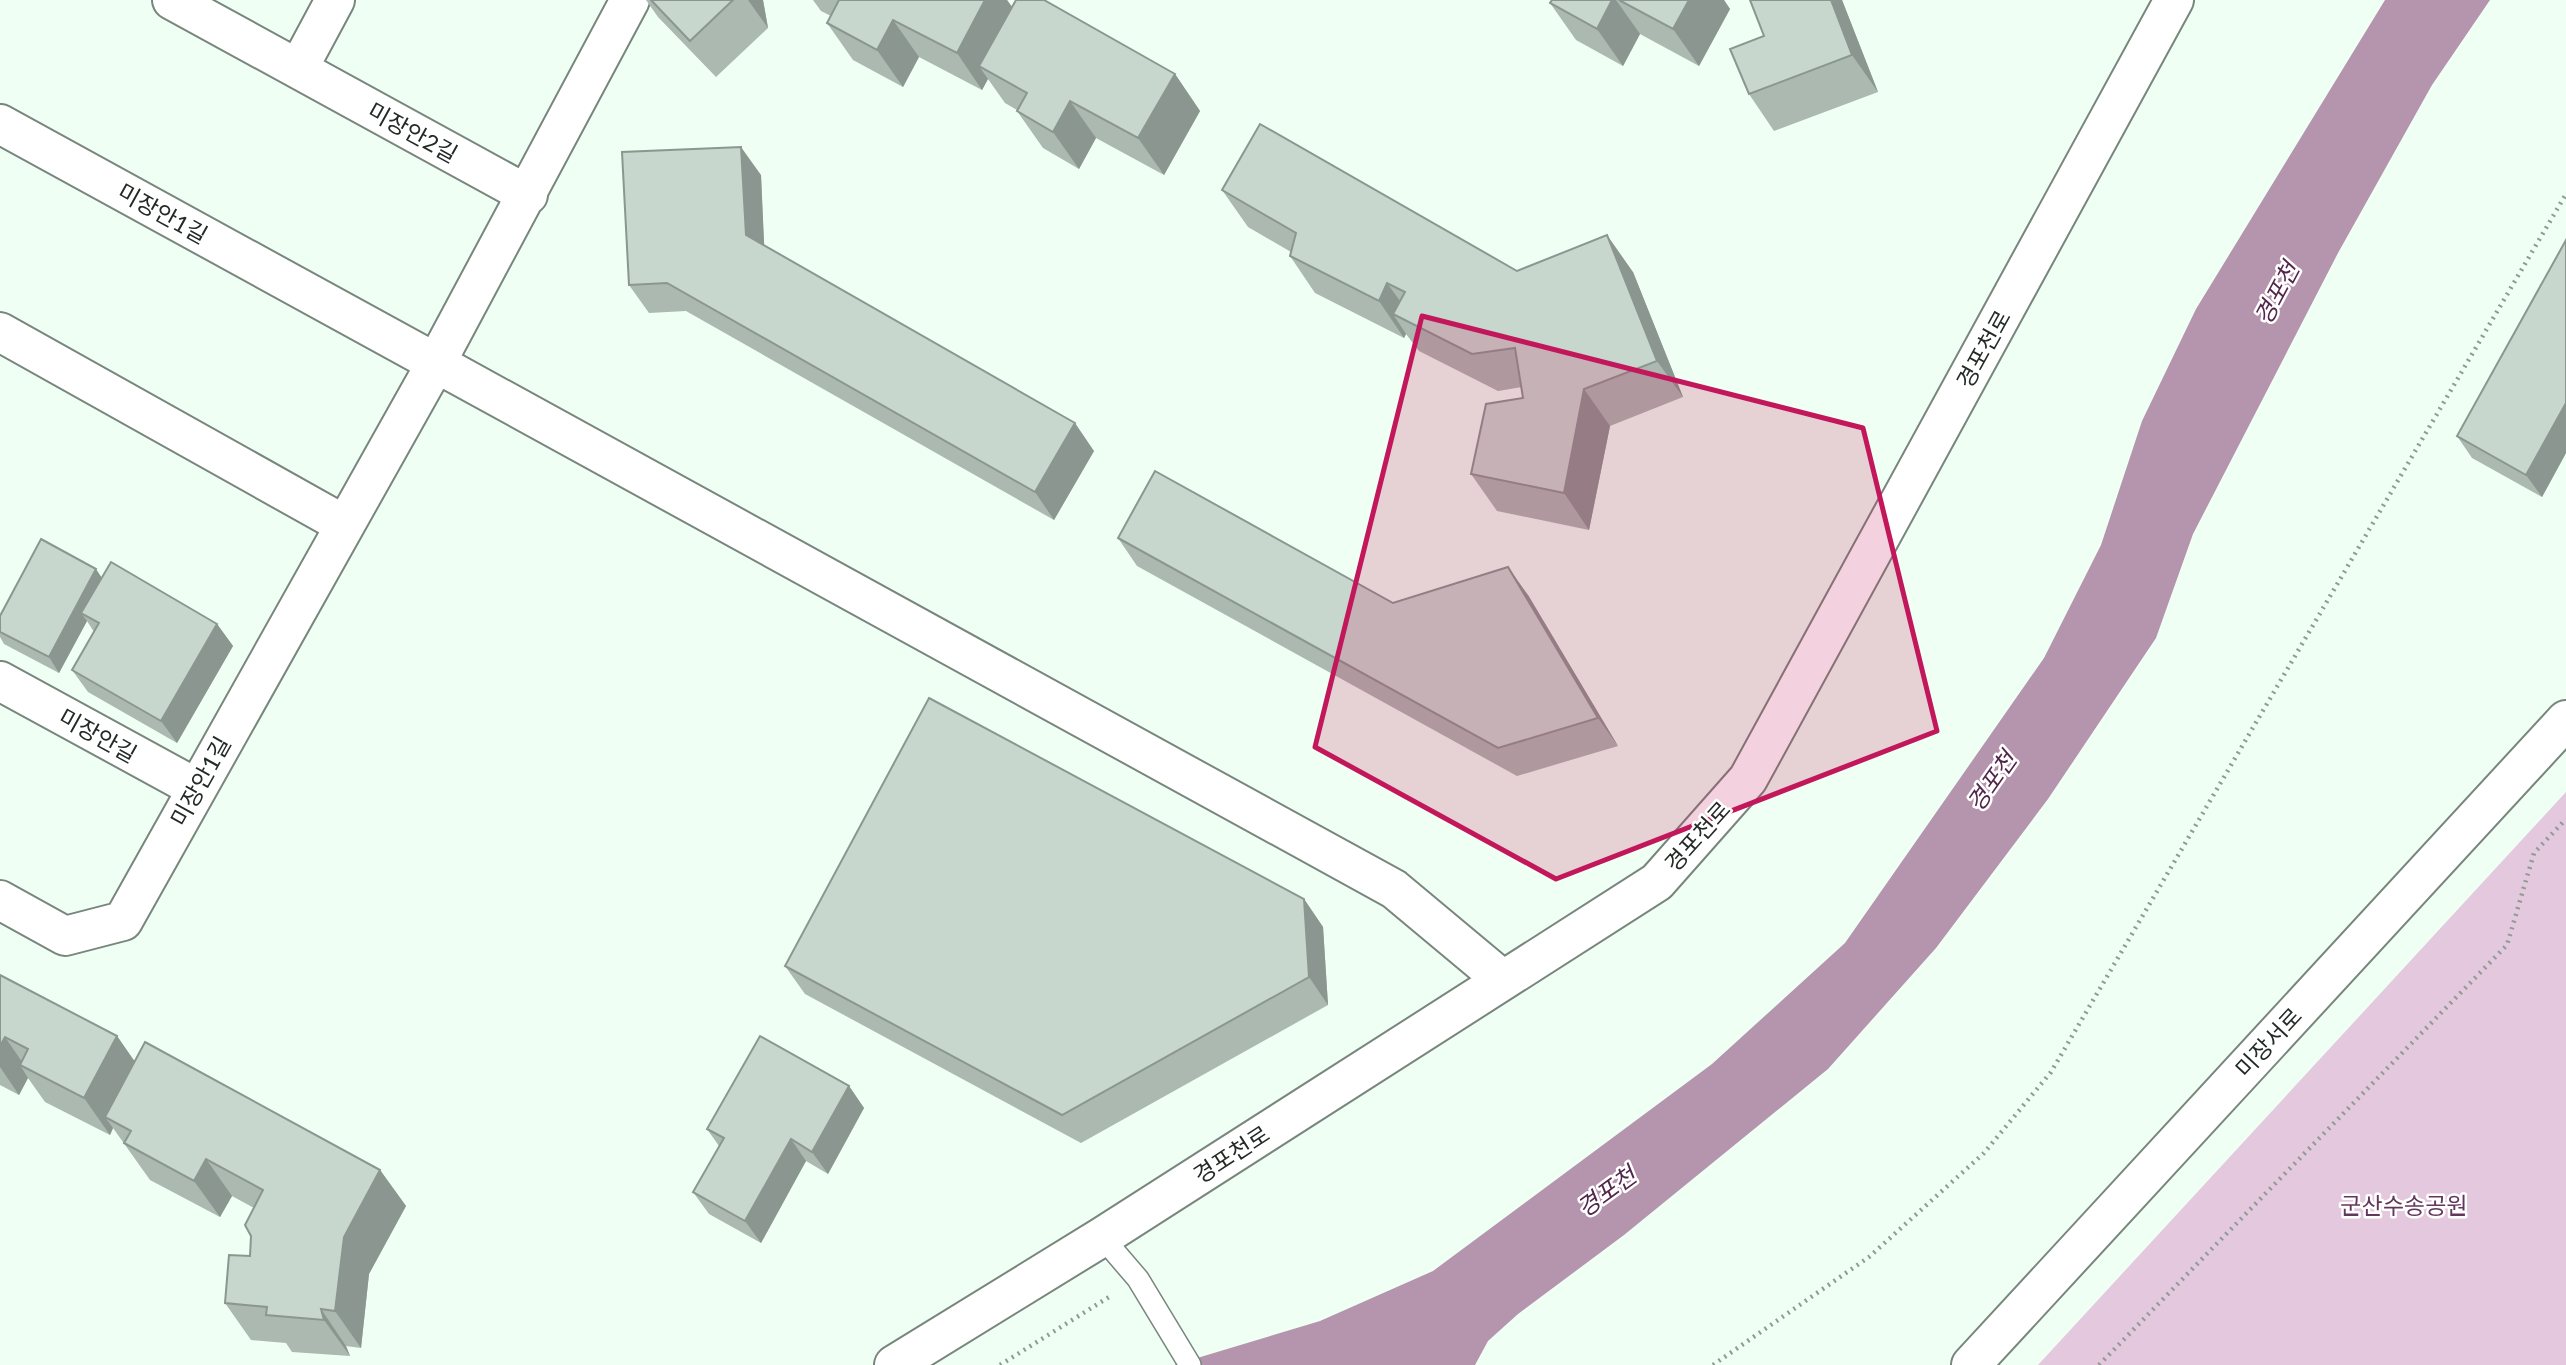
<svg xmlns="http://www.w3.org/2000/svg" width="2566" height="1365" font-family="Lato,'Noto Sans KR',sans-serif">
<rect width="100%" height="100%" fill="#effff4"/>
<path fill="#e4c8dd" d="M2566,792V1365H2038Z"/>
<path fill="#b594ae" d="M2385,0H2490L2432,85L2338,253L2193,534L2156,638L2048,799L1936,948L1828,1069L1624,1235L1518,1314L1488,1341L1475,1365H1174L1320,1321L1433,1271L1712,1064L1845,943L2044,658L2101,545L2142,421L2196,309Z"/>
<g fill="none" stroke-linecap="round" stroke-linejoin="round">
<g stroke="#78867d" stroke-width="24">
<path id="lane" d="M1102,1237L1138,1279L1190,1365"/>
</g>
<g stroke="#78867d" stroke-width="42">
<path id="street" d="M172,0L528,195
M630,0L436,363L1394,889L1503,980
M298,69L335,0
M0,124L436,363L123,921L65,936L0,900
M0,332L343,524
M0,681L196,788"/>
</g>
<g stroke="#78867d" stroke-width="42">
<path id="secondary" d="M894,1365L1102,1237L1657,882L1748,779L2174,0
M1971,1365L2566,720"/>
</g>
<path stroke="#8f9b93" stroke-width="4.5" stroke-dasharray="2 5" stroke-linecap="butt" d="M1000,1365L1109,1297
M1713,1365L1869,1257L1984,1153L2051,1072L2566,194
M2099,1365L2507,945L2534,853L2566,819"/>
<use href="#lane" stroke="#fff" stroke-width="21"/>
<use href="#street" stroke="#fff" stroke-width="38"/>
<use href="#secondary" stroke="#fff" stroke-width="38"/>
</g>
<path fill="#abb9b0" d="M646,0H763L768,28L716,77L658,17Z
M813,0H1007L1012,7L1175,74L1200,111L1164,175L1096,138L1079,169L1043,148L1017,111V110L1005,103L988,79L982,90L919,57L903,87L853,60L827,23L831,16L821,11Z
M1552,0H1724L1730,9L1699,66L1640,34L1623,66L1576,40L1550,3Z
M1750,0H1842L1878,92L1774,131L1749,94L1764,36Z
M761,175L764,246L1094,451L1054,520L686,311L649,313L629,285Z
M1222,190L1517,271L1633,272L1683,397L1610,426L1589,530L1497,511L1471,474L1523,398L1522,387L1498,391L1419,351L1406,334L1404,338L1315,293L1290,256L1291,252L1248,227Z
M2566,240V453L2542,497L2472,458L2457,436Z
M1118,538L1393,603L1528,595L1618,746L1517,776L1137,566Z
M102,578L217,624L233,646L177,743L88,692L72,670L94,632L87,621L59,673L4,644L0,637V616Z
M1304,899L1323,927L1328,1005L1081,1143L805,994L785,966Z
M0,975L117,1036L135,1062L380,1170L406,1206L369,1274L361,1348L346,1346L350,1356L292,1352L286,1343L251,1340L225,1303L250,1256L254,1208L232,1196L220,1217L150,1180L113,1128L110,1135L45,1102L28,1078L19,1095L0,1085Z
M849,1086L864,1108L828,1174L806,1161L761,1243L709,1214L693,1192L719,1146L707,1129Z"/>
<path fill="#8b9690" d="M748,0H763L768,28Z
M985,0H1007L1020,18L979,66L988,79L982,90L957,53Z
M1612,0H1616L1640,34L1623,66L1597,29Z
M1689,0H1724L1730,9L1699,66L1673,29Z
M1831,0H1842L1878,92L1852,55Z
M893,20L919,57L903,87L877,50Z
M1175,74L1200,111L1164,175L1138,138Z
M1070,101L1096,138L1079,169L1053,132Z
M741,147L761,175L765,263L746,235Z
M1607,235L1633,272L1683,397L1657,361Z
M1387,283L1413,319L1393,314L1406,334L1404,338L1379,301Z
M1584,389L1610,426L1589,530L1564,493Z
M2566,403V453L2542,497L2526,475Z
M1075,423L1094,451L1054,520L1035,492Z
M1508,567L1528,595L1618,746L1598,718Z
M96,569L106,584L81,613L87,621L59,673L49,657Z
M217,624L233,646L177,743L161,721Z
M1304,899L1323,927L1328,1005L1309,977Z
M117,1036L142,1072L105,1117L113,1128L110,1135L84,1098Z
M5,1037L27,1069L20,1065L28,1078L19,1095L0,1067V1046Z
M849,1086L864,1108L828,1174L812,1152Z
M791,1139L806,1161L761,1243L745,1221Z
M206,1159L232,1196L220,1217L194,1181Z
M380,1170L406,1206L369,1274L361,1348L335,1311L344,1237Z
M321,1309L346,1346L350,1356L324,1320Z"/>
<path fill="#c7d7cd" stroke="#8b9690" stroke-width="2" d="M651,0H733L690,41Z
M839,0H985L957,53L893,20L877,50L827,23Z
M1016,0H1044L1175,74L1138,138L1070,101L1053,132L1017,111L1027,93L979,66Z
M1552,0H1612L1597,29L1550,3Z
M1619,0H1689L1673,29Z
M1750,0H1831L1852,55L1749,94L1730,49L1764,36Z
M1260,124L1517,271L1607,235L1657,361L1584,389L1564,493L1471,474L1486,404L1523,398L1515,348L1472,354L1393,314L1405,292L1387,283L1379,301L1290,256L1296,233L1222,190Z
M741,147L746,235L1075,423L1035,492L667,283L629,285L622,152Z
M2566,240V403L2526,475L2457,436Z
M1155,471L1393,603L1508,567L1598,718L1498,748L1118,538Z
M41,539L96,569L49,657L0,632V616Z
M111,562L217,624L161,721L72,670L99,623L81,613Z
M929,698L1304,899L1309,977L1062,1115L785,966Z
M0,975L117,1036L84,1098L20,1065L28,1049L5,1037L0,1046Z
M760,1036L849,1086L812,1152L791,1139L745,1221L693,1192L724,1138L707,1129Z
M145,1042L380,1170L344,1237L335,1311L321,1309L324,1320L266,1315L267,1307L225,1303L229,1255L250,1256L251,1236L245,1225L263,1190L206,1159L194,1181L124,1143L131,1131L105,1117Z"/>
<path fill="#c2185b" fill-opacity="0.2" stroke="#c2185b" stroke-width="5" stroke-linejoin="round" d="M1422,316L1863,428L1937,731L1556,879L1315,747Z"/>
<g text-anchor="middle" dominant-baseline="central" stroke-width="5" stroke-linejoin="round" paint-order="stroke">
<g font-size="23" fill="#242a26" stroke="#fff">
<text transform="translate(413 132) rotate(29)">미장안2길</text>
<text transform="translate(163 213) rotate(29)">미장안1길</text>
<text transform="translate(1983 349) rotate(-61)">경포천로</text>
<text transform="translate(98 735) rotate(29)">미장안길</text>
<text transform="translate(200 781) rotate(-61)">미장안1길</text>
<text transform="translate(1697 836) rotate(-48)">경포천로</text>
<text transform="translate(2268 1042) rotate(-47)">미장서로</text>
<text transform="translate(1231 1154) rotate(-33)">경포천로</text>
</g>
<g font-size="23" fill="#63375b" stroke="#fff">
<text x="2404" y="1205">군산수송공원</text>
</g>
<g font-size="24" font-style="italic" fill="#51264a" stroke="#fff">
<text transform="translate(2276 293) rotate(-62)">경포천</text>
<text transform="translate(1991 781) rotate(-55)">경포천</text>
<text transform="translate(1606 1191) rotate(-36)">경포천</text>
</g>
</g>
</svg>
